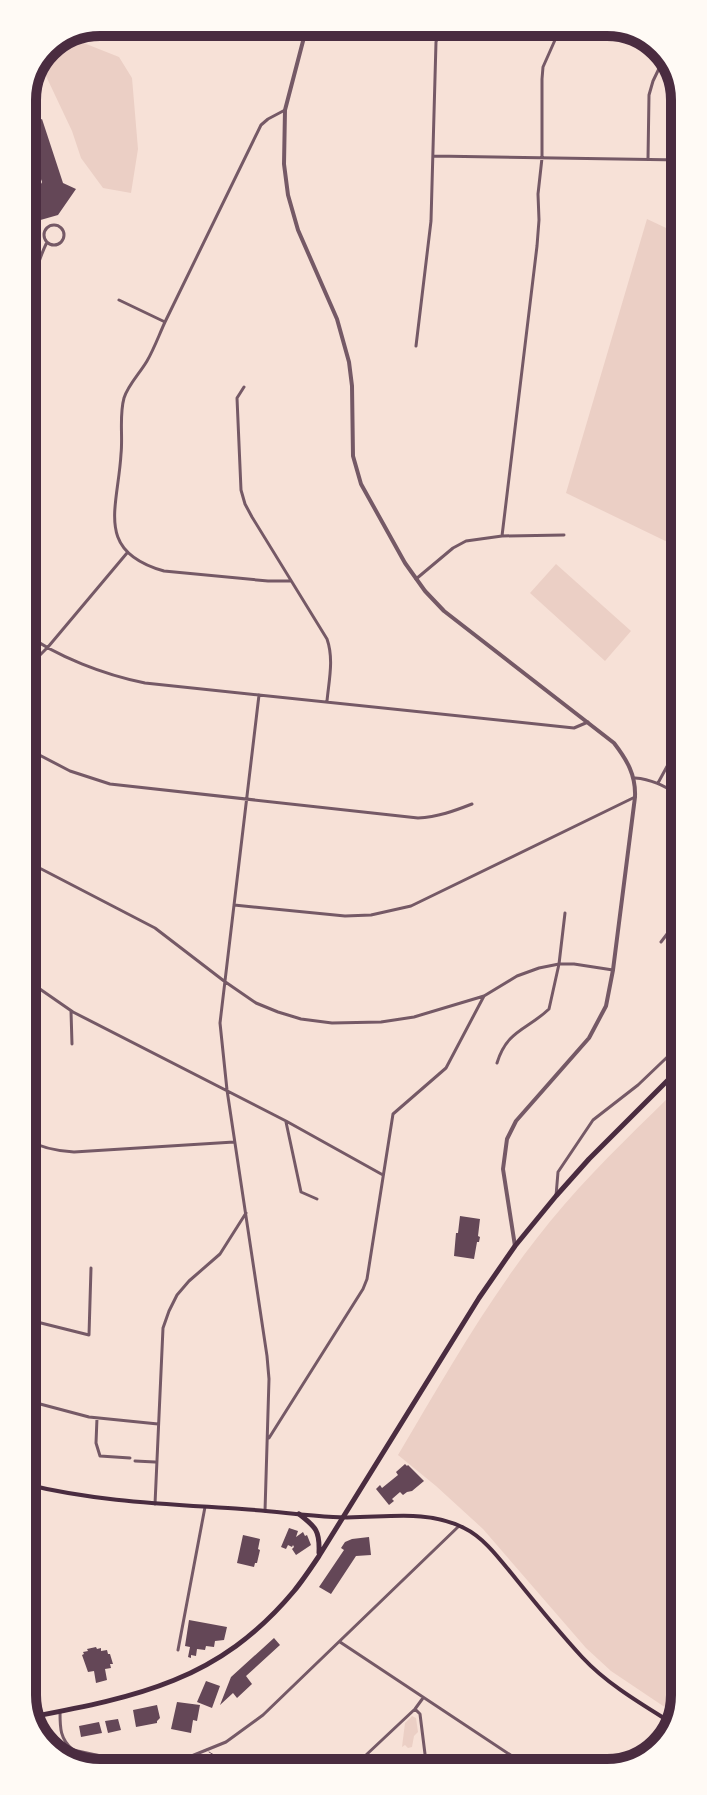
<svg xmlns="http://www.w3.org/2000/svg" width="707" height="1795" font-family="Manrope,sans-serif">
<rect width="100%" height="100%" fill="#f7e1d7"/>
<path fill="#ebcfc5" d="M66,36L119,57L132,78L138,149L131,193L103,188L81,158L72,131L46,76L35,71L47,44Z
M647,219L681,235L682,549L566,493Z
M556,564L631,631L605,661L530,593Z
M683,1083L685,1696L678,1716L611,1671L586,1648L483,1529L436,1486L398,1455C449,1369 498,1281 564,1205C601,1162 643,1123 683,1083Z
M412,1716L416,1718L418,1732L414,1736L412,1747L408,1748L405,1745L402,1747L405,1723Z"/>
<path fill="#644757" d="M42,119L63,183L76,189L58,215L37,221L31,232L22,227V221L42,182L23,127Z
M460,1216L480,1219L478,1236L480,1237L479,1242H477L474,1259L454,1256L456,1233H458Z
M405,1464L407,1466L408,1465L424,1481L412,1491L407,1492L403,1495L400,1492L392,1499L394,1501L389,1505L376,1489L380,1485L382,1488L398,1475L396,1472Z
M289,1528L298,1531L296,1537L303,1532L305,1536L307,1535L311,1545L296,1555L292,1549L294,1547L293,1545L292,1547L288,1545L286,1549L281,1547Z
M243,1535L260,1539L258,1549L260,1550L257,1563H255L254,1567L237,1563Z
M369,1537L371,1555L356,1556L331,1594L319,1587L344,1550L341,1548L345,1542L352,1539Z
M189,1620L227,1627L224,1640L215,1641L214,1647L206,1646L205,1650L197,1649L196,1656L191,1655V1658L188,1657L190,1647L185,1646Z
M274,1638L280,1645L246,1676L252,1684L237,1698L233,1693L220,1705L231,1677Z
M96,1647L97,1649L101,1648V1651L107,1650L108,1654H110L113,1664H110L111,1668L105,1669L107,1680L96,1683L94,1671L88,1672L82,1655L84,1654L83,1652L88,1651L87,1649Z
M206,1681L220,1686L212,1708L197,1702Z
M177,1702L200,1705L197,1721L193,1720L191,1733L171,1729Z
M157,1705L160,1718L157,1721V1723L136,1727L133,1710Z
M118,1719L121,1730L108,1733L105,1721Z
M99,1722L102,1733L81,1737L79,1726Z"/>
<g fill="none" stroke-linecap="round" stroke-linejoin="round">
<path stroke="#755966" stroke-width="1" d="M209,1752L234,1767"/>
<path stroke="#755966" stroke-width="3" d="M82,29L100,33
M285,110L268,119L261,125L165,322C159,335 154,349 147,361C140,373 128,385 124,398C119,416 123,436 121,454C118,508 94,551 164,571L268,581H291
M434,156L681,160
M648,159L649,95L653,81L666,54
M44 235a10 10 0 1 1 20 0a10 10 0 1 1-20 0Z
M119,300L165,322
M416,346L431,221L436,42L443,22
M23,353C28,315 30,277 47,242
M244,387L237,398L241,490L245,504L252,517L327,639C334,659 329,680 327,701
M502,536L564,535
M416,579L453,548L466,541L502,536L537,246L539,220L538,194L542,158V79L543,67L563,22
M23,632C57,657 105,675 145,683L574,728L588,722
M23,668L36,659L48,647L127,553
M259,695L220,1023L227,1090L267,1356L269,1379L265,1511
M24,747L70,771L110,784L418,818C438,817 454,811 472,804
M635,778C653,779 667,788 683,797
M658,783L683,737
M24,860L155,928L224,981L256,1003L278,1012L301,1019L332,1023L381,1022L414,1017L484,996L517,976L539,968L559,964H574L613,970
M234,905L345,916L371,915L411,906L635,797
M661,942L683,913
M24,978L73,1012L286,1121L383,1175
M71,1011L72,1044
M497,1063C507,1030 527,1030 549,1009L559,964L565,913
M286,1122L301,1192L317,1199
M25,1139C41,1148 56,1151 74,1152L234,1142
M556,1196L558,1172L593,1120L638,1085L683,1042
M25,1319L89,1335L91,1268
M25,1400L89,1417L158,1424
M97,1418L96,1443L100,1456L130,1458
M269,1438L363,1289L367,1279L393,1114L446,1068L484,996
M135,1461L155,1462
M155,1504L163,1328L169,1311L177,1295L189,1281L220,1254L246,1213
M340,1642L533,1770
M178,1650L205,1507
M415,1709L420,1714L427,1770
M60,1712C60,1728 60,1739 73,1750L142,1765L166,1762L189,1757L226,1742L263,1715L459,1526
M142,1765L151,1772
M349,1771L415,1709L423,1698"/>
<path stroke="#755966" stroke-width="4" d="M308,22L285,110L284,164L288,195L298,230L337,319L349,362L352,386L353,456L361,484L405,563L425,591L444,611L614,743C627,760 636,775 635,797L613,970L606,1006L589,1038L516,1121L507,1139L503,1169L515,1246"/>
<path stroke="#4a2c40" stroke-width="4" d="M25,1484C97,1502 169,1504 242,1509C272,1511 302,1515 333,1517C376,1520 424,1507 464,1528C485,1538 501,1561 516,1579C537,1605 559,1632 582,1657C608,1685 643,1705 675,1725"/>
<path stroke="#4a2c40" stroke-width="5" d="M299,1514C316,1527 320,1531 319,1553
M26,1718C136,1697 218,1682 294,1591C303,1580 311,1568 319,1556L479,1298L515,1246L556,1196L589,1159L683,1065"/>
</g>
<path d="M0 0H707V1795H0ZM100 36H607A64 64 0 0 1 671 100V1695A64 64 0 0 1 607 1759H100A64 64 0 0 1 36 1695V100A64 64 0 0 1 100 36Z" fill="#fffaf5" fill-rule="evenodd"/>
<path fill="none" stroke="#4a2c40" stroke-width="10" d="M100 36H607A64 64 0 0 1 671 100V1695A64 64 0 0 1 607 1759H100A64 64 0 0 1 36 1695V100A64 64 0 0 1 100 36Z"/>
</svg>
